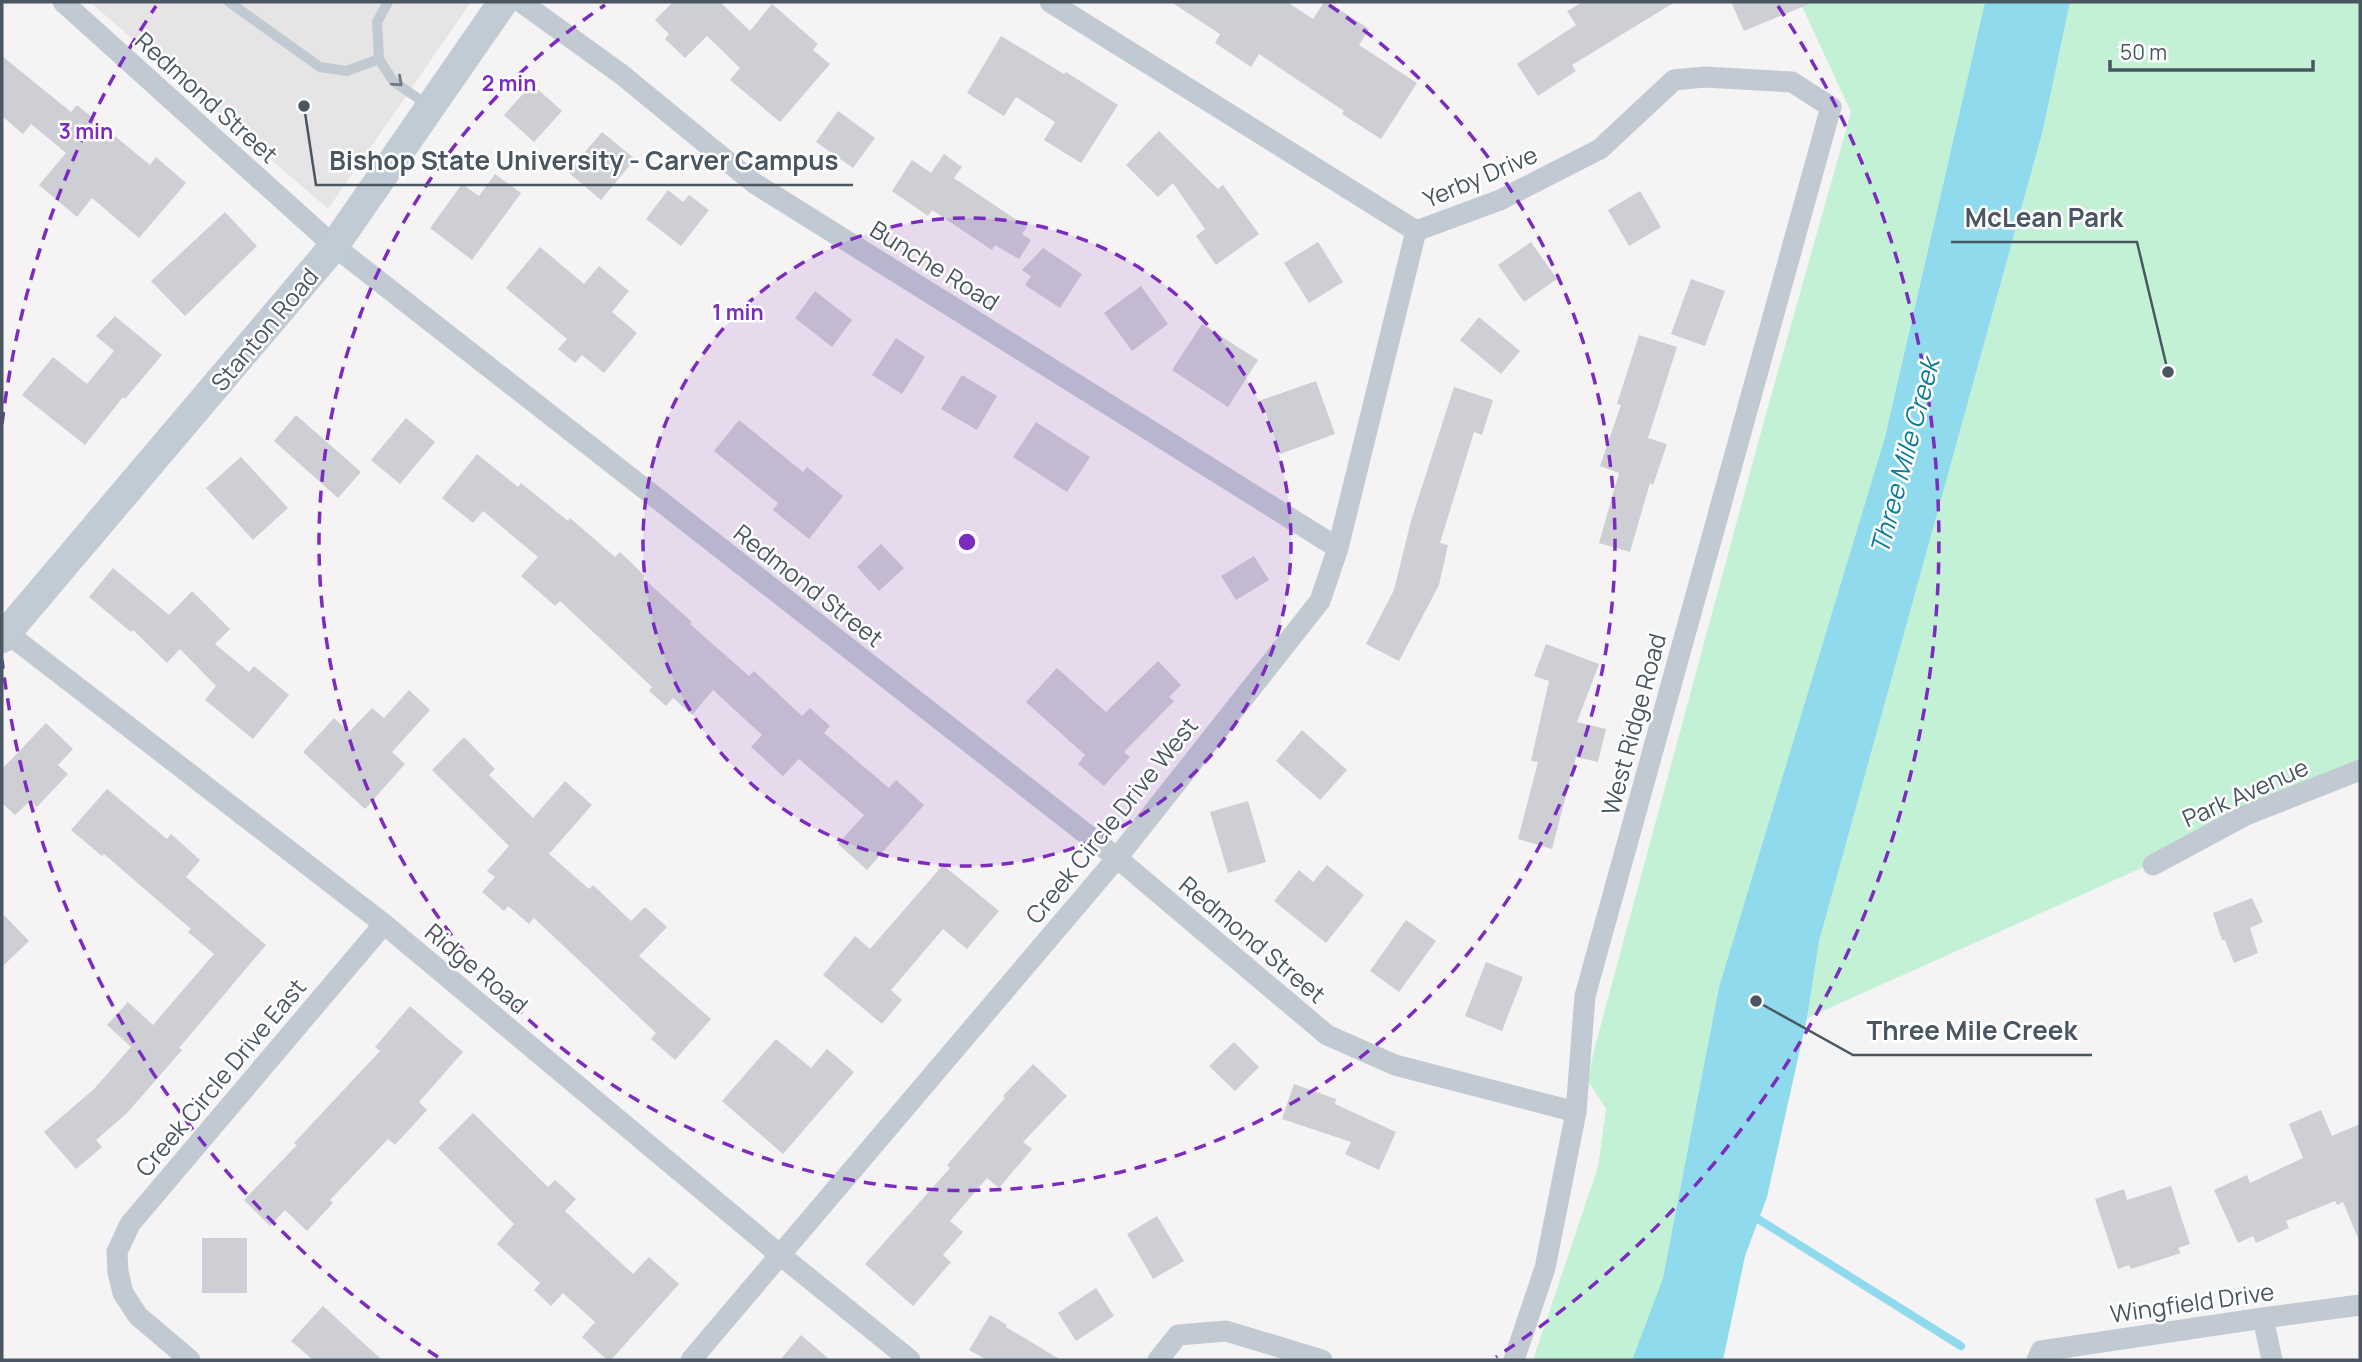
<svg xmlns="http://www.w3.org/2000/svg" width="2362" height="1362" font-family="Manrope,sans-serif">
<rect width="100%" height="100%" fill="#f5f3f3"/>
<path fill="#e6e4e5" d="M90,2H471L328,209Z"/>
<path fill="#c3f1d5" d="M1800,2H1985L1885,437L1719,987L1663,1278L1632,1360H1533L1598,1167L1606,1109L1588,1081L1594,1050L1764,421L1851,112Z
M2070,2H2360V770L1807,1018L1818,941L2043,130Z"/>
<path fill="#90daee" d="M1985,2H2070L2043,130L1819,941L1807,1018L1767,1197L1745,1256L1723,1360H1632L1663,1278L1719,987L1885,437Z"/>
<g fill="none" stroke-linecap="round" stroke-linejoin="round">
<path stroke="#90daee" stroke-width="8" d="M1750,1214L1961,1346"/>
</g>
<path fill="#cdcfd5" d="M673,2H720L750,31L772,4L818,44L813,50L830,64L780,122L730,80L740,68L707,36L685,58L665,39L669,34L655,20Z
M1171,2H1287L1313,19L1324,2H1328L1369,29L1359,45L1417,83L1381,139L1342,114L1344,111L1259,54L1251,67L1215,43L1220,34Z
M1583,2H1675L1572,65L1576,71L1538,96L1517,64L1576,25L1567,11Z
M1731,2H1814L1744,31Z
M1001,36L1064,74L1066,72L1118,105L1081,163L1044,140L1055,122L1016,97L1004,116L967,93Z
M2,56L71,112L77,105L150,165L156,157L186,183L139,238L92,198L77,217L39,185L66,153L31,124L23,134L2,116Z
M532,84L562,111L534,142L504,115Z
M838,111L875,138L853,168L816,142Z
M1159,131L1218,189L1223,185L1259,234L1216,265L1196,236L1205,229L1173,183L1158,197L1126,165Z
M602,132L635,159L601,200L568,172Z
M944,154L962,167L954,178L1027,227L1022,234L1031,240L1019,259L995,245L992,250L932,210L928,216L892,191L912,160L931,173Z
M495,174L521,193L472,260L430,228L462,184L479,196Z
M668,190L683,202L689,195L709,210L681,246L646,219Z
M1640,191L1661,227L1629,246L1608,210Z
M225,212L257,246L185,316L151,281Z
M1318,242L1343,282L1309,303L1284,263Z
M1531,242L1557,279L1524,302L1498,265Z
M540,247L584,284L599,266L629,291L612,312L637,333L604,373L582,355L575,363L558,349L567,339L506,288Z
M1043,248L1082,274L1060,308L1025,285L1031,276L1022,270Z
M1691,279L1725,291L1705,346L1671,334Z
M1141,286L1168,324L1132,351L1104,313Z
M815,291L852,320L832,347L795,318Z
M115,316L162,355L125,399L123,397L85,445L22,395L53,357L87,384L114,351L96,336Z
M1479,317L1520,351L1501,374L1460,340Z
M1202,324L1258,360L1228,407L1172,370Z
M1639,335L1677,347L1648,438L1667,444L1653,485L1650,483L1630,552L1599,543L1619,473L1600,466L1621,405L1617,404Z
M896,338L925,357L902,394L872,375Z
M962,375L997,396L977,430L941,409Z
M1316,381L1335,434L1280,454L1261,400Z
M1454,387L1493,400L1482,435L1474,432L1440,543L1448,545L1439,585L1399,661L1366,644L1394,590L1411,521Z
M296,415L361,472L338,498L274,441Z
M406,418L435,442L400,484L371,460Z
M739,420L803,472L807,467L843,496L809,539L773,510L778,503L714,451Z
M1036,422L1090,457L1067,492L1013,457Z
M477,454L518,487L521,483L568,521L570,518L615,557L620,552L645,576L643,578L692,622L690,624L749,676L754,671L802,716L810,708L830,726L824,733L889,788L896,780L924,805L867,870L838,844L864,815L799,759L783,776L751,747L762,735L713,690L692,715L673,698L666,706L649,691L652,687L560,601L555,606L521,576L538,557L483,511L473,523L442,498Z
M241,457L288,508L253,540L206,488Z
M881,544L904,568L879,591L857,567Z
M1254,556L1269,580L1236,600L1221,576Z
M113,568L169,615L192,591L230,629L215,644L249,672L254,666L289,695L253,739L205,700L216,686L180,649L167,663L133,630L131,632L89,597Z
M1546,644L1599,664L1577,722L1606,729L1598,762L1576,757L1552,849L1518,839L1538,762L1531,761L1549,681L1534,676Z
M1158,661L1181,685L1169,697L1174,701L1124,752L1130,757L1104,786L1078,764L1085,755L1026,702L1057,668L1106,712Z
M409,690L430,710L392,752L405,764L365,809L303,752L334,718L349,732L372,708L384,718Z
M46,723L73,749L58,765L68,774L37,807L30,801L15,815L2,803V769Z
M1302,730L1347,770L1320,800L1276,761Z
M464,737L495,769L489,775L533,818L565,781L592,805L549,854L589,889L593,885L631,921L645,907L667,927L639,956L711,1019L675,1060L651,1039L656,1033L534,918L529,924L508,906L504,911L482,892L495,877L487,871L509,846L432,770Z
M107,789L167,839L171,834L200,860L186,877L266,945L179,1048L182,1050L127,1113L96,1140L102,1147L76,1169L44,1132L94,1089L131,1047L107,1025L128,1002L153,1025L214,954L188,932L191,929L104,854L102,856L71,830Z
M1248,801L1266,862L1228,873L1210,812Z
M943,865L999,911L967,949L943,929L891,990L902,1000L882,1024L823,975L855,936L870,949Z
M1327,865L1364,895L1326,943L1274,901L1299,870L1313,882Z
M2252,898L2263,922L2250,928L2258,953L2234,963L2225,940H2222L2213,913Z
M2,913L29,941L2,967Z
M1406,920L1436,941L1399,992L1370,971Z
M1486,962L1523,977L1502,1031L1465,1016Z
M410,1006L463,1052L419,1102L427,1110L395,1145L388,1139L330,1200L333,1203L307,1231L285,1210L270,1226L244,1200L297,1145L294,1143L380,1051L375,1047Z
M776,1039L811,1068L827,1049L854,1072L783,1154L722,1101Z
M1234,1042L1259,1067L1235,1091L1209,1066Z
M1033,1064L1067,1096L1023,1142L1032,1149L999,1188L987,1178L950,1221L963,1232L943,1255L951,1262L913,1306L865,1264L950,1168L947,1165L1005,1098L1003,1096Z
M1294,1084L1336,1099L1335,1104L1396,1132L1379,1170L1345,1154L1351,1142L1282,1119Z
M2321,1110L2332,1136L2360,1124V1243L2343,1202L2337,1205L2335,1201L2286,1221L2289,1228L2256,1243L2253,1236L2238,1243L2214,1190L2247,1175L2250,1183L2303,1158L2289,1124Z
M473,1113L548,1187L555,1180L576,1199L565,1211L633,1274L649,1257L679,1284L611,1360H607L582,1337L595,1322L563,1293L551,1306L534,1290L540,1283L497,1244L514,1224L438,1148Z
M2171,1186L2190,1244L2178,1248L2181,1253L2131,1269L2129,1265L2118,1269L2095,1199L2124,1189L2127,1200Z
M1157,1216L1184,1261L1153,1279L1127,1234Z
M202,1238H247V1293H202Z
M1096,1288L1114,1316L1076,1341L1058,1313Z
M323,1306L382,1360H313L291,1341Z
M990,1315L1007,1325L1006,1327L1061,1360H987L969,1350Z
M801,1335L830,1360H780Z"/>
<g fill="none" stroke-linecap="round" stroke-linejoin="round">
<path stroke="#c1cad2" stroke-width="10" d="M229,2L320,67L347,71L379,59
M388,2L377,22L379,59L393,81L429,106"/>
<path stroke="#c1cad2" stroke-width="21" d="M63,2L334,246L1117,858L1327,1035L1395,1065L1576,1112
M521,2L621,74L754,183L1338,548
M1050,2L1416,231L1500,200L1600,149L1674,80L1704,77L1792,82L1831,107L1585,996L1576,1112L1545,1268L1514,1360
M2,629L384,924L779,1254L910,1360
M2153,865L2246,815L2360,770
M2263,1318L2272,1360
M190,1360L138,1316L123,1293L118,1272L117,1252L130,1224L384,924
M691,1360L1117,858L1320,601L1338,548L1416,231
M1158,1360L1178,1335L1226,1331L1322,1360
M2037,1360L2041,1351L2263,1318L2360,1305"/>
<path stroke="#c1cbd6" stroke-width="30" d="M2,638L334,246L503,2"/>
</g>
<defs><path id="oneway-chevron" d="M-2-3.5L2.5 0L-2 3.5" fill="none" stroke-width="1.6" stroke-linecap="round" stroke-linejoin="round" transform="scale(1.75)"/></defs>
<use stroke="#6e7983" href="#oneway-chevron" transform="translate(398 82) rotate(42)"/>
<circle cx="967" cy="542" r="324" fill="#7b2cbf" fill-opacity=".12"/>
<g fill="none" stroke="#7b2cbf" stroke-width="3.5" stroke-dasharray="12 9">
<circle cx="967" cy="542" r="324"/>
<path d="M1329 5A648 648 0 1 1 605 5"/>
<path d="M438 1357A972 972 0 0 1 2 660M2 424A972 972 0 0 1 156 6M1778 6A972 972 0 0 1 1496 1357"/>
</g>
<g text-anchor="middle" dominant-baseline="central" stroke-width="5" stroke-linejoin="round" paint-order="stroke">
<g font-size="24" fill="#4a5661" stroke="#fff">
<text transform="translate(207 97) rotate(42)">Redmond Street</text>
<text transform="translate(1480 176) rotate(-23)">Yerby Drive</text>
<text transform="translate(935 265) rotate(32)">Bunche Road</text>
<text transform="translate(264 329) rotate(-50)">Stanton Road</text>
<text transform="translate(809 585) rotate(38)">Redmond Street</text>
<text transform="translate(1633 724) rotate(-75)">West Ridge Road</text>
<text transform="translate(2245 792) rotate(-24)">Park Avenue</text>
<text transform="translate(1111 820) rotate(-51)">Creek Circle Drive West</text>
<text transform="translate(1253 939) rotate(40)">Redmond Street</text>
<text transform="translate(477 968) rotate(40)">Ridge Road</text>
<text transform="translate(220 1077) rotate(-50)">Creek Circle Drive East</text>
<text transform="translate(2192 1302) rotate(-8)">Wingfield Drive</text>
</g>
<g font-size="26" font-style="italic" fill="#0c7c9b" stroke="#fff">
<text transform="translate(1904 456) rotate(-75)">Three Mile Creek</text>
</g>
</g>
<circle cx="967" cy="542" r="10" fill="#7b2cbf" stroke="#fff" stroke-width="3.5"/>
<g font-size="21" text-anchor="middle" font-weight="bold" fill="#7b2cbf" stroke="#fff" stroke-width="5" stroke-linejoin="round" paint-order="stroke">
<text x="509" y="91">2 min</text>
<text x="86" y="139">3 min</text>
<text x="738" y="320">1 min</text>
</g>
<path fill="none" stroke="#4a5661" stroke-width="2.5" d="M304 106L316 185H853M2168 372L2137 242H1951M1756 1001L1853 1055H2092"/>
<g fill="#4a5661" stroke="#fff" stroke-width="2.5">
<circle cx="304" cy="106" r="7"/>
<circle cx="2168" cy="372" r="7"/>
<circle cx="1756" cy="1001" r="7"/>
</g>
<g font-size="26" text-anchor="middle" font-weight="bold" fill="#4a5661" stroke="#fff" stroke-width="5" stroke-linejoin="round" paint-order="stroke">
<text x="584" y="170">Bishop State University - Carver Campus</text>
<text x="2044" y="227">McLean Park</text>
<text x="1972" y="1040">Three Mile Creek</text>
</g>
<rect width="2362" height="1362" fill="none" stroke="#4a5661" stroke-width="7"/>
<path d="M2110 60v10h203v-10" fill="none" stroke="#4a5661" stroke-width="3.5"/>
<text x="2120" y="60" font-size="21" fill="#4a5661" stroke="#ffffff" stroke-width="5" paint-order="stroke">50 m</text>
</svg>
